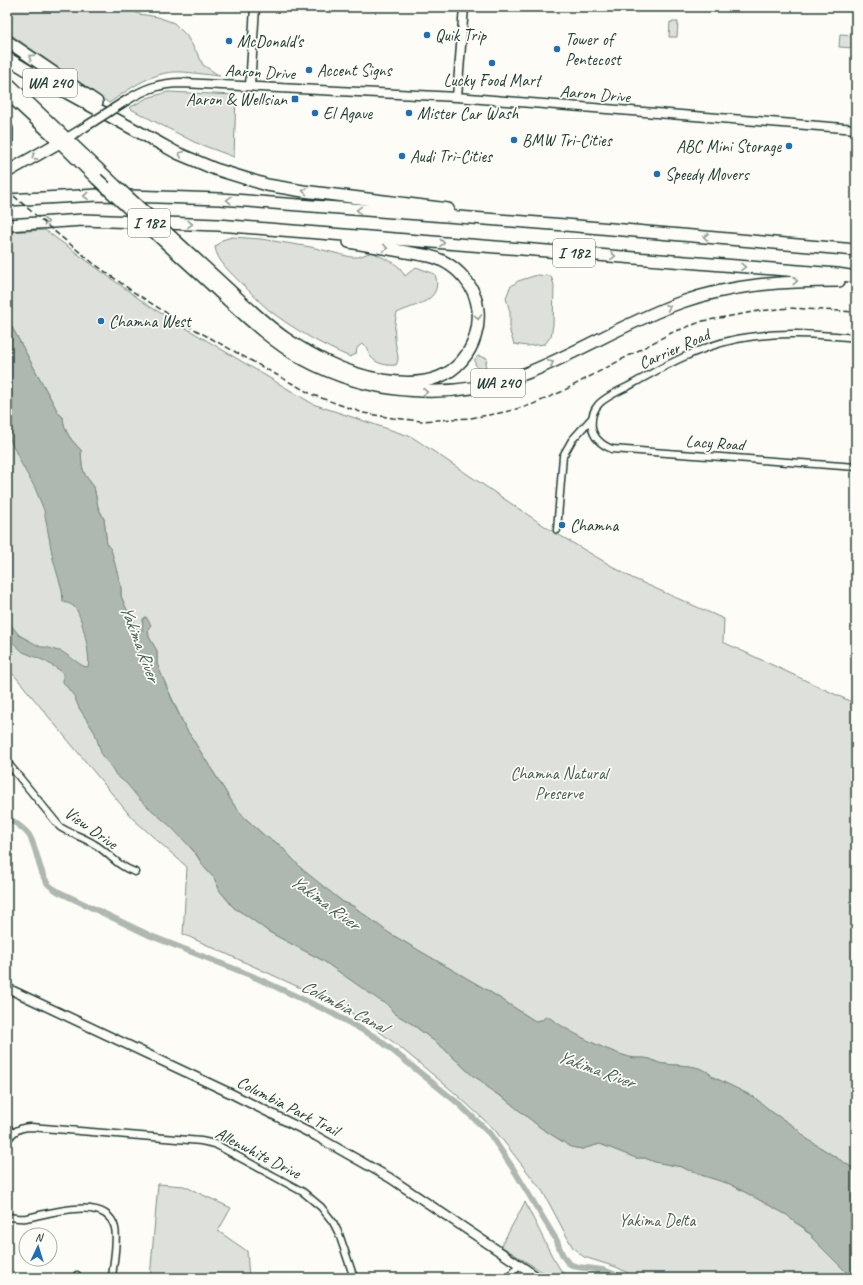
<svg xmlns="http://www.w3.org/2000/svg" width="863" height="1285" font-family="Caveat,sans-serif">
<rect width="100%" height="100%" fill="#fdfcf7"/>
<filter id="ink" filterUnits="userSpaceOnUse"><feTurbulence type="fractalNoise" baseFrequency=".025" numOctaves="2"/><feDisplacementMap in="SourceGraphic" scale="8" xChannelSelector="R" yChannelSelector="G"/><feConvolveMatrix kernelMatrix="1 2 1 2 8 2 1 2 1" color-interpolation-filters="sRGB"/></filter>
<g filter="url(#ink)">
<path fill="#dde0db" stroke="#7e8e88" d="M7,7H125L139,14L158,17L174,23L186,35L199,56L203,65L220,76C206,75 186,71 173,72C149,74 128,90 109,103L7,32Z
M670,22H678L677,37H669Z
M840,34L855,35L854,48L839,47Z
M168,92L236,95L234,157L194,142L129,108L147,98Z
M45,230L149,306L313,404L412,437L549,529L632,578L724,619L723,642L856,704V1170L807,1139L796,1128L772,1112L754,1097L713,1077C703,1064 680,1066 665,1064C659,1064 655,1061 650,1059C643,1057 636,1059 629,1057C603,1050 569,1032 547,1017L542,1020L535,1021L487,990L389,933L353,906L343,902L301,869L280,845L265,836L245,818L234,805L185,727L161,674L157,664V651L149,637L146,617L144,618L142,632L130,617L121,596V587L107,545L104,519L98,507L94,487L85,475L82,466L81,450C71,440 64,432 63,417L59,414L7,318V232Z
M232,237L261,239L311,247L351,257H358L372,252L394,263L400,268L405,276L416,267L435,274C444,302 415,304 397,313C394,324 394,335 396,346C397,354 400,358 396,365C388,366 376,364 371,357C369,355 368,350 367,347L362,344L357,348L356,354L350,357C322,345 295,330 270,311C260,303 251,292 241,283C231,273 217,261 215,247L222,240Z
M537,275L551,276L554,285L553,325L551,336L545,344L527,346L514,344L510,332V312L506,298L510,287L518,281Z
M478,356L487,358L485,369H479L475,364V359Z
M7,417L189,846L195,853L204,867L214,878L220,891L234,908L246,915L269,932L322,960L379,999L387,1004L394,1013L412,1024L442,1047L473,1076L480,1080L492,1091L505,1099L541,1128L571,1147L582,1149L600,1144L636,1158H645L655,1162L682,1167L688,1170L696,1171L701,1175L730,1184L787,1215L793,1221L805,1229V1231L812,1235V1238L852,1278H638L616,1267L584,1257L573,1248L543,1192L494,1129L456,1094L401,1048L361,1018L316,995L183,934L187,867L132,818L15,676L7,668Z
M158,1184L184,1186L231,1208L218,1231L247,1251L249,1278H150Z
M525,1202L552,1256L562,1272L572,1278H552L501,1246Z"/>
<path fill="#aeb8b1" stroke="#75877f" d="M7,318L59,414L63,417C64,432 71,440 81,450L82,466L85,475L94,487L98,507L104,519L107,545L111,549L121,587V596L130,617L142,631L143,619L146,617L151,625L148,629L149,637L157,651V664L173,702L185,727L234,805L245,818L265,836L280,845L302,869L343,902L353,906L389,933L487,990L535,1021L542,1020L547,1016C569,1032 602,1049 629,1057C636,1059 643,1057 650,1059C655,1061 659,1064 665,1064C680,1066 703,1064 713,1077L754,1097L772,1112L796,1128L807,1139L856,1170V1278H852L812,1238V1235L805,1230V1228L793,1221L787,1215L730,1184L701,1175L696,1172L688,1170L682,1167L655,1162L645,1158H636L600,1144L582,1149L571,1147L541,1128L505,1099L492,1091L480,1080L473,1076L442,1047L412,1024L394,1013L387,1004L379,1000L322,960L269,932L246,915L234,908L220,891L214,878L204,867L195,852L170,826L140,800L127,784L116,775L110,765L102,756L95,733L79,708L74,696L63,682V674L61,671L45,661L23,652L7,637V623L11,625L19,635L41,647C48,646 54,651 61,651L83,666L88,667C91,657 82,617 76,609C72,604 68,603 63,602L62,590L53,559L44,510L35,488L22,465L7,433Z"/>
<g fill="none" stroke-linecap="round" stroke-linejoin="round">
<path stroke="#aeb8b1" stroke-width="6" d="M7,817C14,822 24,828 29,835C38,849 38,873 49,885C52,888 56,890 59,892L151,936L250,975L328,1011L377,1038L459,1104L490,1134L514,1170L557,1241C567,1273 575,1265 602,1270C609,1272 616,1275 623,1278"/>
<g stroke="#1f3d34" stroke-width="9">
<path id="street" d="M856,338C816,334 777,331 737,339C698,347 664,366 629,386C619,391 605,397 598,405C592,412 591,420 592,428C594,439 602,445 612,449L856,467
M557,530L563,456L572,440L591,419
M7,762L60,827C71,834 83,837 94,844C110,853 115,865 135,872
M7,1127L13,1133
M7,1141C13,1131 20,1127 31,1127L201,1141L215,1144L303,1192L321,1207L333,1222L339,1234L354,1278
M7,1217C13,1217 19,1219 26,1218C48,1214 107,1194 115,1228C118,1240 113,1265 112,1278
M77,1275L80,1278
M510,1278L518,1265"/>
</g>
<g stroke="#1f3d34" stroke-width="11">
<path id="secondary" d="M250,86L255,7
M457,97L464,7
M127,100C145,89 160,83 182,83L457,97L856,129
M62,141L85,127
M7,988L230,1093L316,1136L390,1178L539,1278"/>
</g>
<g stroke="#1f3d34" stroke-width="14">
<path id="highway" d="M7,41L97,102
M7,58L40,78L159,143L177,153L215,169L267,185L303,191L448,209
M7,82L115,185
M7,93L60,142L97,179
M7,129V144
M7,172L60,142
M7,200L98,195L220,199L565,225L856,250
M7,225L83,220L218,225L837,274L856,277
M176,241C198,261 220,281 241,301C255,314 269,327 285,338C298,347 313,355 327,362C358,377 406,390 439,377C475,363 490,314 468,283C458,269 445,260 429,256L349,242
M168,245C189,264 210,283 231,303C253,323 275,343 301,358C370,396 453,402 527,373C580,352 628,321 682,302C733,284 786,281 839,281"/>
</g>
<use href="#street" stroke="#fdfcf7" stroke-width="6"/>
<use href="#secondary" stroke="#fdfcf7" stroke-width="8"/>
<use href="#highway" stroke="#fdfcf7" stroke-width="11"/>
<path stroke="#1f3d34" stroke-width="1.5" stroke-dasharray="6 3" stroke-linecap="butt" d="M7,190L48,226L93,263L132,291L176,319L313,395L363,413L393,418L421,421L471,418L505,412L531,405L561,392L671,333L703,321L759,311L789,308L856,312"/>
<g stroke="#1f3d34" stroke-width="11" stroke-linecap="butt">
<path id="secondary-bridge" d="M85,127L127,100"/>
</g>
<g stroke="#1f3d34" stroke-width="14" stroke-linecap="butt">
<path id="highway-bridge" d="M97,179L168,245
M115,185L176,241"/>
</g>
<use href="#secondary-bridge" stroke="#fdfcf7" stroke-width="8"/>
<use href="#highway-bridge" stroke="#fdfcf7" stroke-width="11"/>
</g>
<defs><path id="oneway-chevron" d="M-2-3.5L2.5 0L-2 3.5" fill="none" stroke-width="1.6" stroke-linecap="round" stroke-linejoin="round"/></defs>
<g stroke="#8e9c96">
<use href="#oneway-chevron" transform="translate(31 57) rotate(-146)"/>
<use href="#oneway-chevron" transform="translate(181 154) rotate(-155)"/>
<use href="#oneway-chevron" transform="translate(34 157) rotate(151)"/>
<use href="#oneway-chevron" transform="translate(305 191) rotate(-172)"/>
<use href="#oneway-chevron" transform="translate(86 196) rotate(177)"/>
<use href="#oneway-chevron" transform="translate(229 200) rotate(-176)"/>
<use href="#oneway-chevron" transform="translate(359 210) rotate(-176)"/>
<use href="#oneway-chevron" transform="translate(46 222) rotate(-3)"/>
<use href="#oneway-chevron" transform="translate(190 224) rotate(2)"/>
<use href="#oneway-chevron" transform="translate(706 237) rotate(-175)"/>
<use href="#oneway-chevron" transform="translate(442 243) rotate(4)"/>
<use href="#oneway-chevron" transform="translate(385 248) rotate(9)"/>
<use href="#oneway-chevron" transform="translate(613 256) rotate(4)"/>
<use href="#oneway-chevron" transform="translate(743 267) rotate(4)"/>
<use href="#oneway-chevron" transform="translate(795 281) rotate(-2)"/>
<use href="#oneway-chevron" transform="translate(668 307) rotate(-22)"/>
<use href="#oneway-chevron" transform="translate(478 317) rotate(89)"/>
<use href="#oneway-chevron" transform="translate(551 363) rotate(-25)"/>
<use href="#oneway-chevron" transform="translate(425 392) rotate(1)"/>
</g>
</g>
<g fill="#1f6fb2" stroke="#fdfcf7" stroke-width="1.5">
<circle cx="427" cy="35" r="4"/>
<circle cx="229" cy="41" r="4"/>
<circle cx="557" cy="49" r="4"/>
<circle cx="492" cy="63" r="4"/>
<circle cx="309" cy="70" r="4"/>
<rect x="291" y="95" width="8" height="8" rx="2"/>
<circle cx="315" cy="113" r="4"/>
<circle cx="409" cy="113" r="4"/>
<circle cx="514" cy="140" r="4"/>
<circle cx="789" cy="146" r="4"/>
<circle cx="402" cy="156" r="4"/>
<circle cx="657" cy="174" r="4"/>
<circle cx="101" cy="321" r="4"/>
<circle cx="562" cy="525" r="4"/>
</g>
<g text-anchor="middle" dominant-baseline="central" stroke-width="3.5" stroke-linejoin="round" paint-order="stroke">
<g fill="#fdfcf7" stroke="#62766e" stroke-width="1">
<rect x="23" y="69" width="54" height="28" rx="3"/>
<rect x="128" y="209" width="42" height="28" rx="3"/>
<rect x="553" y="239" width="42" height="28" rx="3"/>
<rect x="471" y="369" width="54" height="28" rx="3"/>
</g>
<g font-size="16" font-weight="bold" fill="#1f3d34">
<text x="50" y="83">WA 240</text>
<text x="149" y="223">I 182</text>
<text x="574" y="253">I 182</text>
<text x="498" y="383">WA 240</text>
</g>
<g font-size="17" fill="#1f3d34" stroke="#fdfcf7" text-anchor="start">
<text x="435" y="35">Quik Trip</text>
<text x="565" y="39">Tower of<tspan x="565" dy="20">Pentecost</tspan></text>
<text x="237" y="41">McDonald's</text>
<text x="317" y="70">Accent Signs</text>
<text x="492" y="80" text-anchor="middle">Lucky Food Mart</text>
<text x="287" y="99" text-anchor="end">Aaron &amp; Wellsian</text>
<text x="323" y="113">El Agave</text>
<text x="417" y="113">Mister Car Wash</text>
<text x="522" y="140">BMW Tri-Cities</text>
<text x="781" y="146" text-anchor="end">ABC Mini Storage</text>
<text x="410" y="156">Audi Tri-Cities</text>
<text x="665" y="174">Speedy Movers</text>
<text x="109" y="321">Chamna West</text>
<text x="570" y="525">Chamna</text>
</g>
<g font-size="17" fill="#1f3d34" stroke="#fdfcf7">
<text transform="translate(260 72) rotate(3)">Aaron Drive</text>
<text transform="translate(595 94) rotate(5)">Aaron Drive</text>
<text transform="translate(674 349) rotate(-24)">Carrier Road</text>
<text transform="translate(715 443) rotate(4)">Lacy Road</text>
<text transform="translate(91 828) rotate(35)">View Drive</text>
<text transform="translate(288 1106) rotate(27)">Columbia Park Trail</text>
<text transform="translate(258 1153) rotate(27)">Allenwhite Drive</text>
</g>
<g font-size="17" fill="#455e55" stroke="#fdfcf7">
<text x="559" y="773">Chamna Natural<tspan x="559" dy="20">Preserve</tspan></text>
<text x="657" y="1220">Yakima Delta</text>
</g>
<g font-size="18" font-style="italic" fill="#435c53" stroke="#fdfcf7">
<text transform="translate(140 643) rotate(69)">Yakima River</text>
<text transform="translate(325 902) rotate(36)">Yakima River</text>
<text transform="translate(344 1006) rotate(28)">Columbia Canal</text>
<text transform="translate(596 1069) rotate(20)">Yakima River</text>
</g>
</g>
<rect width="863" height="1285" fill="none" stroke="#fdfcf7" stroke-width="24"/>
<rect x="12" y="12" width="839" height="1261" fill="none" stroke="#1f3d34" stroke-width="1.5" filter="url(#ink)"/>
<g transform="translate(38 1247) rotate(4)"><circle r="19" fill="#fdfcf7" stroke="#a4b0a9"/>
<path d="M0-3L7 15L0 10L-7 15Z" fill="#1f6fb2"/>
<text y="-6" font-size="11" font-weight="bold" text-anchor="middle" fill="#1f3d34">N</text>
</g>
</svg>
